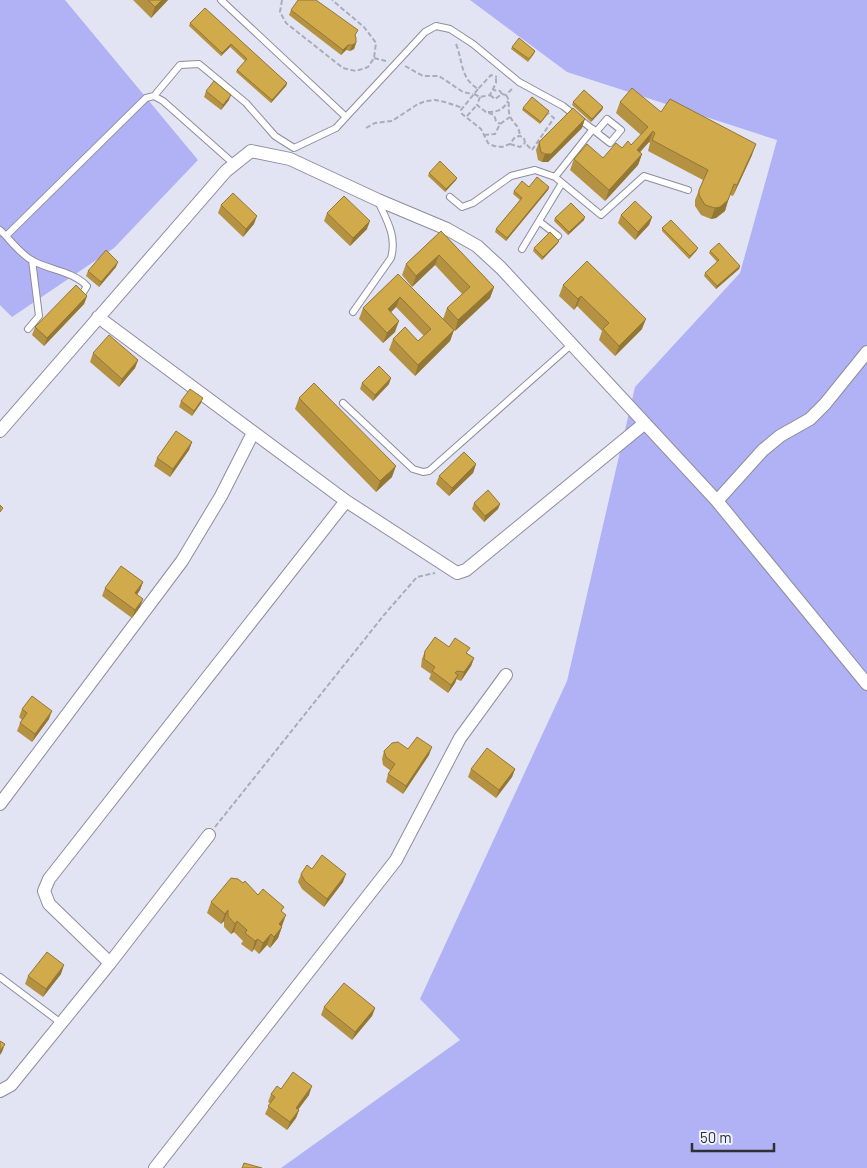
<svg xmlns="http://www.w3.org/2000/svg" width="867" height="1168" font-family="Barlow,sans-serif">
<rect width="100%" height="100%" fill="#e2e4f4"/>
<path fill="#b0b2f5" d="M0,0H65L198,160L114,248L12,317L0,305Z
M470,0H867V1168H281L460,1040L420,999L567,681L635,387L740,273L777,140L567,72Z"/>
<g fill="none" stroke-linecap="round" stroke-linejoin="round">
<g stroke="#8c8d9d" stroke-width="8">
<path id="service" d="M221,0L346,117L425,32L436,26L450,29L473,44L519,82L563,106L610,143L621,130L607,119L596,132
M154,96L180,65L199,64L246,103L275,136L294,148L336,128L346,117
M593,129L555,177L601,215L644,176L688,190
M450,197L462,207L473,203L511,176L535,170L555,177
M540,222L558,236
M0,230L6,236L146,98L154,96L163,101L234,164
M6,236C14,245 22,255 33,261C50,270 72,271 87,286L81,296
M522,249L562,183
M353,312L391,258C397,236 387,221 378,201
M28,329L39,316L32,260
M343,403L413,469L423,472L429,471L572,344
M0,977L61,1023"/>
</g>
<g stroke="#8c8d9d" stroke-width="14">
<path id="minor" d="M98,317L346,501L457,573L466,570L645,423
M0,431L226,171L251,151L290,159L378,200L447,229L477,246L501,268L717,501L867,684
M717,501L763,450L780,436L810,419L825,404L867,352
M0,804L182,561L221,496L253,433
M110,963L49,904L44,891L49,879L346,501
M0,1091L11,1085L110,963L209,835
M155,1168L396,860L460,738L506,675"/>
</g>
<path stroke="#abacb9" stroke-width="2" stroke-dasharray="5 2.5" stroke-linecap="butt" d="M282,0L280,12L286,23L343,68L356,71L368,67L374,58L376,43L364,27L332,0
M456,44C463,61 460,78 478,89L491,75L497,77
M374,58L386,61
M405,66L423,76H439L463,92L473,94
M478,89L461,110L462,114L481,129L488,143L494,146L502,147L510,144L515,137L520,136L524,138L525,143L532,150L554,118L548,113
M474,94L480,97L490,95L496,83V76
M502,94L506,95L513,88
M490,95L495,99L502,94L500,91L493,90
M506,95C511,102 507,109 510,116C514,126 518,122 520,136
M480,97L477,105L486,112L494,115L496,121L500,124
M488,112C498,112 503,110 508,101
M467,116L477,105
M366,128L375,123L392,121L418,104L426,101L435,100L445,102L463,108
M484,135L495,134L500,124L510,117
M510,144L520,147L525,143
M215,827L384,615L417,577L435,573"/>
<use href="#service" stroke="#fff" stroke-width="6"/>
<use href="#minor" stroke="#fff" stroke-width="12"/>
</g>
<path fill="#b49241" d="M133,0H168L151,18Z
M205,8L287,83L286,86L271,103L236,72L237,70L245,61L230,47L221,56L189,26L190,23Z
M291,10L355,36L356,43L354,49L350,51L346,50L341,55L289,15Z
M512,47L535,51L534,54L528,62L511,49Z
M206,91L229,100L221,110L204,97Z
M573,102L603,107L602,110L591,122L572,105Z
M620,102L661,112L752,155L733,196L730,195L725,211L716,218L711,219L701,215L695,206V200L703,180L648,151L650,143L649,142L640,152L642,154L638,165L605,201L570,170L574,159L603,158L622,148L631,145L641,135L616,113Z
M523,108L548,114L540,124L522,110Z
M582,128L548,162H542L538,160L536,150L539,142Z
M429,173L457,178L456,180L445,192L428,176Z
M529,187H549L548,190L506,241L495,232L496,229L520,200L513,194L514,191Z
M221,205L254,224L243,237L218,213Z
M327,213L367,229L350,246L324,221Z
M621,215L652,217L649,225L635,240L618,223Z
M555,218L584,220L568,235L554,221Z
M662,228L697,250L689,259L662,231Z
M441,231L494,287L490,298L455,331L443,319L447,308L462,294L435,265L412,287L402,275L406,264Z
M558,243L542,260L533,251L534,248Z
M710,251L740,266L739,269L716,289L704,276L705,273L717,262L709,253Z
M116,267L99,287L86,276L88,271Z
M398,274L454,330L450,341L415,376L389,350L393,339L418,341L424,336L396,307L391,312L395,332L383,343L359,319L363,308Z
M563,285L642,329L615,356L599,340L602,331L577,306L574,310L559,296Z
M87,296L84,304L44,346L32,335L35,327Z
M93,353L138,360L135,368L119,387L90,362Z
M362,383L389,384L373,401L360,389Z
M299,398L392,477L376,492L295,409Z
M181,401L201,403L192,416L179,407Z
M192,442L189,450L170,477L154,466L157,458Z
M476,464L473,473L449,496L436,484L439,476Z
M474,503L500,504L498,509L484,522L472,509Z
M143,582L140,590L137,595L140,607L132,618L102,596L105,588Z
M449,647L467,653L474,658L471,666L461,681L456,679L455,683L448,693L429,679L431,674L421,667L422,659L425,651Z
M22,709L49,719L32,742L17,731L20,723L22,720L19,717Z
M408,749L429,755L403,794L386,782L388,774L391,771L383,765L382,759L384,751Z
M471,769H515L512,777L496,798L468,777Z
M312,869L343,882L324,907L302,889L298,882L301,874Z
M258,895L282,926L278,938L270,948L267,945L259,954L254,949L252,952L241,944L243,941L234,932L231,934L224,927V921L221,924L207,913L211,902Z
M61,974L43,997L25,984L28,976Z
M324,1007L375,1008L372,1016L352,1040L321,1015Z
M281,1089L309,1095L298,1110H299L296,1118L287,1130L265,1114L270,1103L268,1102L271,1094Z"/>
<path fill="#927735" d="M162,0H168L151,18L155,7Z
M356,43L354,49L350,51L352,45Z
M231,44L230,47L221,56L222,53Z
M348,45L346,50L341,55L343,50Z
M287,83L286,86L271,103L272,100Z
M231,95L229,100L221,110L223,105Z
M603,107L602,110L591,122L592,119Z
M585,119L582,128L548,162H542L545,154Z
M653,131L649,142L633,160L637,150Z
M756,144L752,155L733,196L737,185Z
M642,154L638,165L605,201L609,190Z
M457,178L456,180L445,192L446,189Z
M549,187L548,190L506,241L507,238Z
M728,200L725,211L716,218L711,219L715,208Z
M257,216L254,224L243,237L246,229Z
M585,217L584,220L568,235L569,232Z
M652,217L649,225L635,240L638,232Z
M370,221L367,229L350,246L353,238Z
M559,241L558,243L542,260L543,257Z
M698,248L697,250L689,259L690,256Z
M439,255L435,265L412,287L416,276Z
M118,262L116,267L99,287L101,282Z
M740,266L739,269L716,289L717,286Z
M494,287L490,298L455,331L458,320Z
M87,296L84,304L44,346L47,338Z
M581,296L577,306L574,310L578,299Z
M400,297L396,307L384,319L388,309Z
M646,319L642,329L615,356L619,346Z
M399,321L395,332L383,343L387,333Z
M454,330L450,341L415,376L418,365Z
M138,360L135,368L119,387L122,379Z
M391,378L389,384L373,401L375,395Z
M203,398L201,403L192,416L194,411Z
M192,442L189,450L170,477L173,469Z
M476,464L473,473L449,496L452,488Z
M396,466L392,477L376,492L380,481Z
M500,504L498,509L484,522L485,516Z
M143,582L140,590L132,601L135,593Z
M143,599L140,607L132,618L135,610Z
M474,658L471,666L461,681L464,672Z
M458,675L455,683L448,693L451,685Z
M52,711L49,719L32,742L35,734Z
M432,747L429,755L403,794L406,786Z
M515,769L512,777L496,798L499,790Z
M346,874L343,882L324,907L327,899Z
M228,910L224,921L221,924L225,914Z
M286,915L282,926L275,935L279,924Z
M237,921L234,932L231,934L235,924Z
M282,927L278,938L270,948L274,937Z
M271,934L267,945L259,954L263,943Z
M258,939L254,949L252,952L255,941Z
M64,965L61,974L43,997L46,989Z
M375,1008L372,1016L352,1040L355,1032Z
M5,1044L2,1052L0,1055V1051Z
M312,1086L309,1095L293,1116L296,1108Z
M299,1110L296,1118L287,1130L290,1122Z"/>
<path fill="#d1aa4c" stroke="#927735" d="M148,0H162L155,7Z
M298,0H316L358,30L355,35L356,38V43L352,45H348L343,50L291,10Z
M205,8L287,83L272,100L237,70L247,59L231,44L222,53L190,23Z
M519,38L535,51L529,59L512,47Z
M214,81L231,95L223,105L206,91Z
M632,88L661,112L670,99L756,144L737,185L734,184L728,200L720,207L715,208L705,205L699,195V190L708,170L652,140L655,133L653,131L637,150L642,154L609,190L574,159L587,144L603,158L616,143L622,148L628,141L631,145L648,127L620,102Z
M584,90L603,107L592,119L573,102Z
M532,97L549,111L541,122L523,108Z
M573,108L585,119L551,154H545L541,152L539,142Z
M440,161L457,178L446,189L429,173Z
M537,177L549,187L507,238L496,229L522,198L514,191L522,181L529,187Z
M233,193L257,216L246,229L221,205Z
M344,196L370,221L353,238L327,213Z
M635,201L652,217L638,232L621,215Z
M571,203L585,217L569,232L555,218Z
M671,220L698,248L690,256L662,228Z
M441,231L494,287L458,320L447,308L470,287L439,255L416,276L406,264Z
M550,232L559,241L543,257L534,248Z
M719,243L740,266L717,286L705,273L719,260L710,251Z
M106,250L118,262L101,282L88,271Z
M587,261L646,319L619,346L603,329L609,323L581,296L578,299L563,285Z
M398,274L454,330L418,365L393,339L405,327L418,341L431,329L400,297L388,309L399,321L387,333L363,308Z
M76,285L87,296L47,338L35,327Z
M109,335L138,360L122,379L93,353Z
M379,366L391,378L375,395L362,383Z
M314,383L396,466L380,481L299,398Z
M190,389L203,398L194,411L181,401Z
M176,431L192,442L173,469L157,458Z
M464,452L476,464L452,488L439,476Z
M488,490L500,504L485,516L474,503Z
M0,505L3,508L0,512Z
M121,566L143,582L135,593L143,599L135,610L105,588Z
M435,637L449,647L455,638L470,648L466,653L474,658L464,672L457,671L455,673L458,675L451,685L432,671L435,667L424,659L425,651Z
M32,696L52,711L35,734L20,723L27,713L22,709Z
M417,737L432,747L406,786L388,774L395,764L386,757L384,751L392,743L398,742L408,749Z
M487,748L515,769L499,790L471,769Z
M322,855L346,874L327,899L305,881L301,874L307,865L312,869Z
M231,878L238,879L243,883L245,881L258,895L263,889L284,907L281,911L286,915L279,924L282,927L274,937L271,934L263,943L258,939L255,941L245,933L247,930L237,921L235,924L228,916V910L225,914L211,902Z
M47,952L64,965L46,989L28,976Z
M344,983L375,1008L355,1032L324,1007Z
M0,1041L5,1044L0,1051Z
M293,1072L312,1086L296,1108L299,1110L290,1122L268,1106L275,1097L271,1094L277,1086L281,1089Z
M244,1163L262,1168H242Z"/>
<path d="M692 1143v8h82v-8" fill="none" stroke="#2f3036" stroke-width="2.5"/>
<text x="700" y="1143" font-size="15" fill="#2f3036" stroke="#f0f1ff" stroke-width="4" paint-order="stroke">50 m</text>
</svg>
